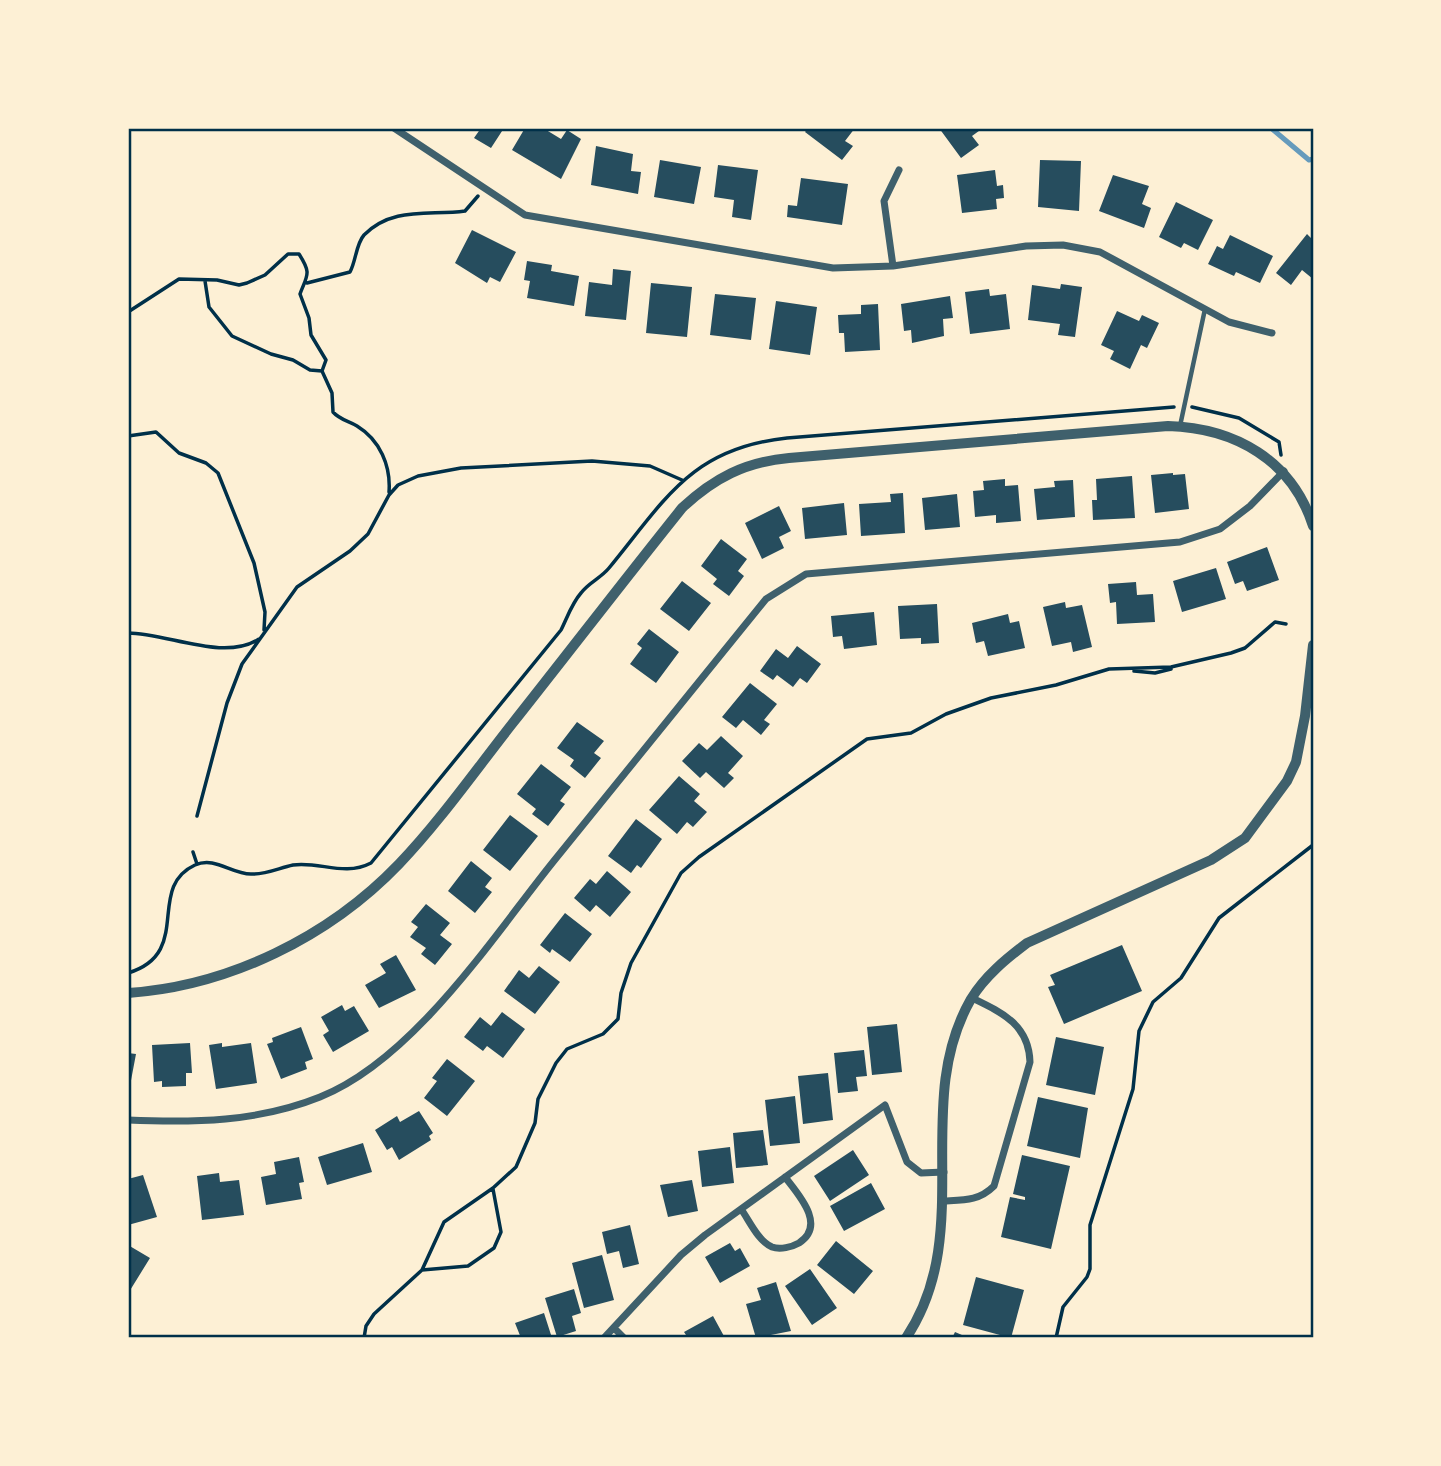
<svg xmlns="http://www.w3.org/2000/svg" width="1441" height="1466" font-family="'PT Sans',sans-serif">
<rect width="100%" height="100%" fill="#fdf0d5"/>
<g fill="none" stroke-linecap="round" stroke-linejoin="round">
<path stroke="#669bbc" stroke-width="5" d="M1271,128L1309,160L1313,159"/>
</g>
<path fill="#264d5e" d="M481,128H504L491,148L474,138Z
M525,128H543L561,139L567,130L581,139L561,179L512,150Z
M808,128H855L845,141L853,146L842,160L805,132Z
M939,128H983L972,136L979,145L961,158Z
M596,146L633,154L631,171L641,172L638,194L591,185Z
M660,160L701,167L694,204L654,197Z
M1040,160L1081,161L1079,211L1038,207Z
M718,165L758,170L751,220L732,217L734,200L714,197Z
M995,170L997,186L1003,185L1004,198L996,199L997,209L962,213L957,175Z
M1113,175L1149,186L1142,204L1151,208L1144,228L1099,211Z
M801,178L848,184L842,225L787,217L788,205L797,206Z
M1176,202L1213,220L1198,250L1184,243L1181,248L1159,237Z
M472,230L516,252L500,282L490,277L487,283L455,263Z
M1307,234L1313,240V279L1302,270L1291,285L1276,273Z
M1230,235L1273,256L1260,283L1236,272L1234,276L1208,264L1217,246L1223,249Z
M527,261L552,265L551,271L579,276L574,306L527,298L530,281L524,280Z
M613,269L631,271L626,320L585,316L589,282L612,285Z
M651,283L692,287L687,337L646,333Z
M1061,284L1082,287L1075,337L1058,335L1060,324L1028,320L1032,285L1060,289Z
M989,289L990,296L1006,294L1010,329L970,334L965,292Z
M715,294L756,298L751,340L710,335Z
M950,296L953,318L943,319L944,336L912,343L911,330L904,331L901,304Z
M776,301L817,307L810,355L769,349Z
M878,304L880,350L845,352L844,333H839L838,315L861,314V305Z
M1117,311L1139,321L1142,315L1159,323L1147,348L1141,345L1130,369L1110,359L1114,351L1101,345Z
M1173,473V475L1185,474L1189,509L1155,513L1151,475Z
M1132,476L1135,518L1093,520L1092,500H1097L1096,479Z
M1005,479V486L1018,485L1021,521L996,523V515L975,517L973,491L984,490L983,481Z
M1073,480L1075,517L1037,520L1034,489L1055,487L1054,481Z
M903,493L905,533L861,536L859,504L891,502L890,494Z
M957,494L960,527L925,530L922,498Z
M844,503L847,535L805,539L802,508Z
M779,506L791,531L779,537L784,548L762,559L745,523Z
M721,539L747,559L738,571L744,576L729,596L713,584L717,579L701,566Z
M1267,547L1279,580L1247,591L1243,581L1235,584L1227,562Z
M1216,568L1226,599L1182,612L1173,581Z
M682,581L711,603L689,631L660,609Z
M1136,582L1137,595L1153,594L1155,622L1117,624L1116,602L1110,603L1108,584Z
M1065,602L1066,608L1082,605L1092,647L1073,652L1071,642L1052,646L1043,607Z
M937,604L939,643L921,644V638L900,639L898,606Z
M874,612L877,645L844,649L842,636L833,637L831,616Z
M1008,614L1010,623L1019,621L1025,648L988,656L984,641L976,643L972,623Z
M649,629L679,652L656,683L630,664L642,648L637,644Z
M797,646L821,664L807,683L800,678L793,687L777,675L773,680L760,671L776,649L788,658Z
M750,683L777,704L764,720L770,724L761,735L743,720L736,728L722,717Z
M577,722L604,741L594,753L601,758L585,778L570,766L574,760L557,748Z
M721,736L743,756L728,773L734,778L724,788L706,772L700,778L682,761L699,743L707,750Z
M541,764L571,787L560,801L565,804L548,826L532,814L536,809L517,794Z
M679,776L700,794L694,801L707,812L693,827L687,822L677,834L649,810Z
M510,815L538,836L510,871L483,850Z
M636,819L662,839L641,868L637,865L631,873L608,856Z
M471,861L492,878L485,887L492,892L475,913L448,891Z
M607,871L631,892L610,917L596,905L590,912L574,898L590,879L596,884Z
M426,904L450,923L440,935L452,944L435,965L421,954L426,948L410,937L418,927L411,922Z
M565,913L592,934L570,962L552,949L550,953L540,945Z
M1122,945L1142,991L1064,1024L1048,987L1055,985L1050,975Z
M396,955L416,990L379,1008L365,985L386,973L380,964Z
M539,966L560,982L535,1014L504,991L519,970L529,978Z
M342,1005L345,1011L354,1006L369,1031L333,1052L323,1035L329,1031L321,1017Z
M502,1012L525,1029L503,1058L487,1046L483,1051L464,1037L480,1017L491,1026Z
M897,1024L902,1072L872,1075L867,1027Z
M301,1027L313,1059L305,1062L307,1069L281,1079L267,1044L273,1042L272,1038Z
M1056,1037L1104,1047L1095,1095L1046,1085Z
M190,1043L192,1073H186V1086L162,1087V1081L154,1082L152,1045Z
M222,1043V1047L251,1043L257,1083L216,1089L209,1045Z
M864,1050L867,1076L856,1077L858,1091L838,1093L834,1053Z
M128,1053L136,1054L129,1091H128Z
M447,1059L475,1081L447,1116L424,1098L437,1081L432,1078Z
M828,1073L833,1120L803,1124L798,1076Z
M795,1096L800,1143L770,1146L765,1100Z
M1038,1097L1088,1108L1080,1158L1027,1146Z
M419,1111L433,1133L429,1136L431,1140L399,1160L392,1147L387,1150L375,1130L397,1116L400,1122Z
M763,1130L768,1165L736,1168L733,1133Z
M363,1143L372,1172L327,1185L318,1157Z
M730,1147L734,1183L702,1187L698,1151Z
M853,1150L869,1175L830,1201L814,1176Z
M1022,1155L1070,1166L1051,1249L1001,1237L1010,1197L1025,1200V1197L1013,1194Z
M299,1157L304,1182L299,1183L302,1199L266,1205L261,1177L276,1174L274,1162Z
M219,1173L220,1182L239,1180L244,1215L202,1220L197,1176Z
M143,1175L157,1217L128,1225V1179Z
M692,1180L698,1211L668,1217L660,1185Z
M871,1183L885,1209L844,1231L830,1206Z
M630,1225L639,1264L623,1268L619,1251L607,1254L602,1232Z
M836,1241L873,1271L854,1294L817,1265Z
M730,1243L735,1251L740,1248L750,1266L720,1283L705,1257Z
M128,1245L150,1258L129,1292L128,1291Z
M602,1255L614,1300L584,1308L572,1263Z
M810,1269L837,1308L812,1325L785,1286Z
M976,1277L1024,1290L1011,1338L963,1325Z
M776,1282L791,1331L756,1338L746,1304L761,1300L757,1288Z
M574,1289L581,1313L572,1316L576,1331L557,1337L545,1298Z
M544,1313L552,1338H521L515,1323Z
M713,1316L725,1338H688L684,1332Z
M955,1332L969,1338H952Z"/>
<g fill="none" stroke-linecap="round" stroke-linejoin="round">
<path stroke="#003049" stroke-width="3.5" d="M205,281L209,307L232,336L271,354L293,360L310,370L322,371
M307,283L350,272C356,261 356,244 364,235C393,206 429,216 465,211L478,196
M128,312L179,279L217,280L239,285L247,283L265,275L288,254H299C312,274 307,275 300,294L309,318L311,335L326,360L322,371L332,393L333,412C340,420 349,421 357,426C380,440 391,466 389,492
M1192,407L1239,418L1279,442L1281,455
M128,436L156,432L179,453L206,463L218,473L254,563L265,612L264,630
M128,633C167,633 224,662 259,639
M1134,671L1155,673L1171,669
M197,816L227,703L242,664L297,587L350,551L368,534L389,495L398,485L418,476L461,468L592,461L650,466L682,480
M193,852L197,864
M128,973C194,953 145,888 195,865C215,856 231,874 251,874C265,875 279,868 293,865C320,861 344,877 371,863L561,630C567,618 572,603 581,593C588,583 601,578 609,568C665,500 691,448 787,438L1174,407
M422,1270L444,1222L493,1188L516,1167L535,1123L538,1099L556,1063L567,1049L603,1034L618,1019L621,993L631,963L681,873L699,857L867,739L911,733L946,714L991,698L1056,685L1109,669L1171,667L1231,653L1245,648L1275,622L1286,624
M364,1338L366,1326L374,1314L422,1270L468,1266L494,1248L501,1232L493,1189
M1056,1338L1063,1307L1087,1277L1090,1269V1225L1133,1089L1139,1031L1153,1002L1181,978L1219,918L1313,845"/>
<path stroke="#3f606c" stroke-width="4.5" d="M1180,426L1205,309"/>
<path stroke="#3f606c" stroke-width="7" d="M394,128L525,215L833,268L893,266L1026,246L1063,245L1100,252L1229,322L1272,333
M893,266L884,201L899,170
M128,1120C194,1123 258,1122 320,1097C413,1060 492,938 553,862C624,774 695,686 766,599L806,574L1180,542L1220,529L1250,506L1284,471
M944,1201C964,1200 979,1201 994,1186L1030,1062C1029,1025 1003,1013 972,998
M741,1209C749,1220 758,1241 772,1247C780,1250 792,1247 799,1243C827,1225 798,1194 785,1177
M614,1328L624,1338
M604,1338L681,1255L705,1235L885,1105L907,1162L921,1173L944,1172"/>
<path stroke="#3f606c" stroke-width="10" d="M128,993C229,986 329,937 399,864C440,821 475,771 512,724C569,652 625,579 682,508C714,478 745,462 789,458L1168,426C1235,428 1292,460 1313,526
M906,1338C977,1232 910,1105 971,999C985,976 1006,959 1027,943L1211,860L1245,838L1287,781L1296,762L1305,716L1313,645"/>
</g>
<rect width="1441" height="1466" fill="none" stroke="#fdf0d5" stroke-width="259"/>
<rect x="130" y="130" width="1182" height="1206" fill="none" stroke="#003049" stroke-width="2.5"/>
</svg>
